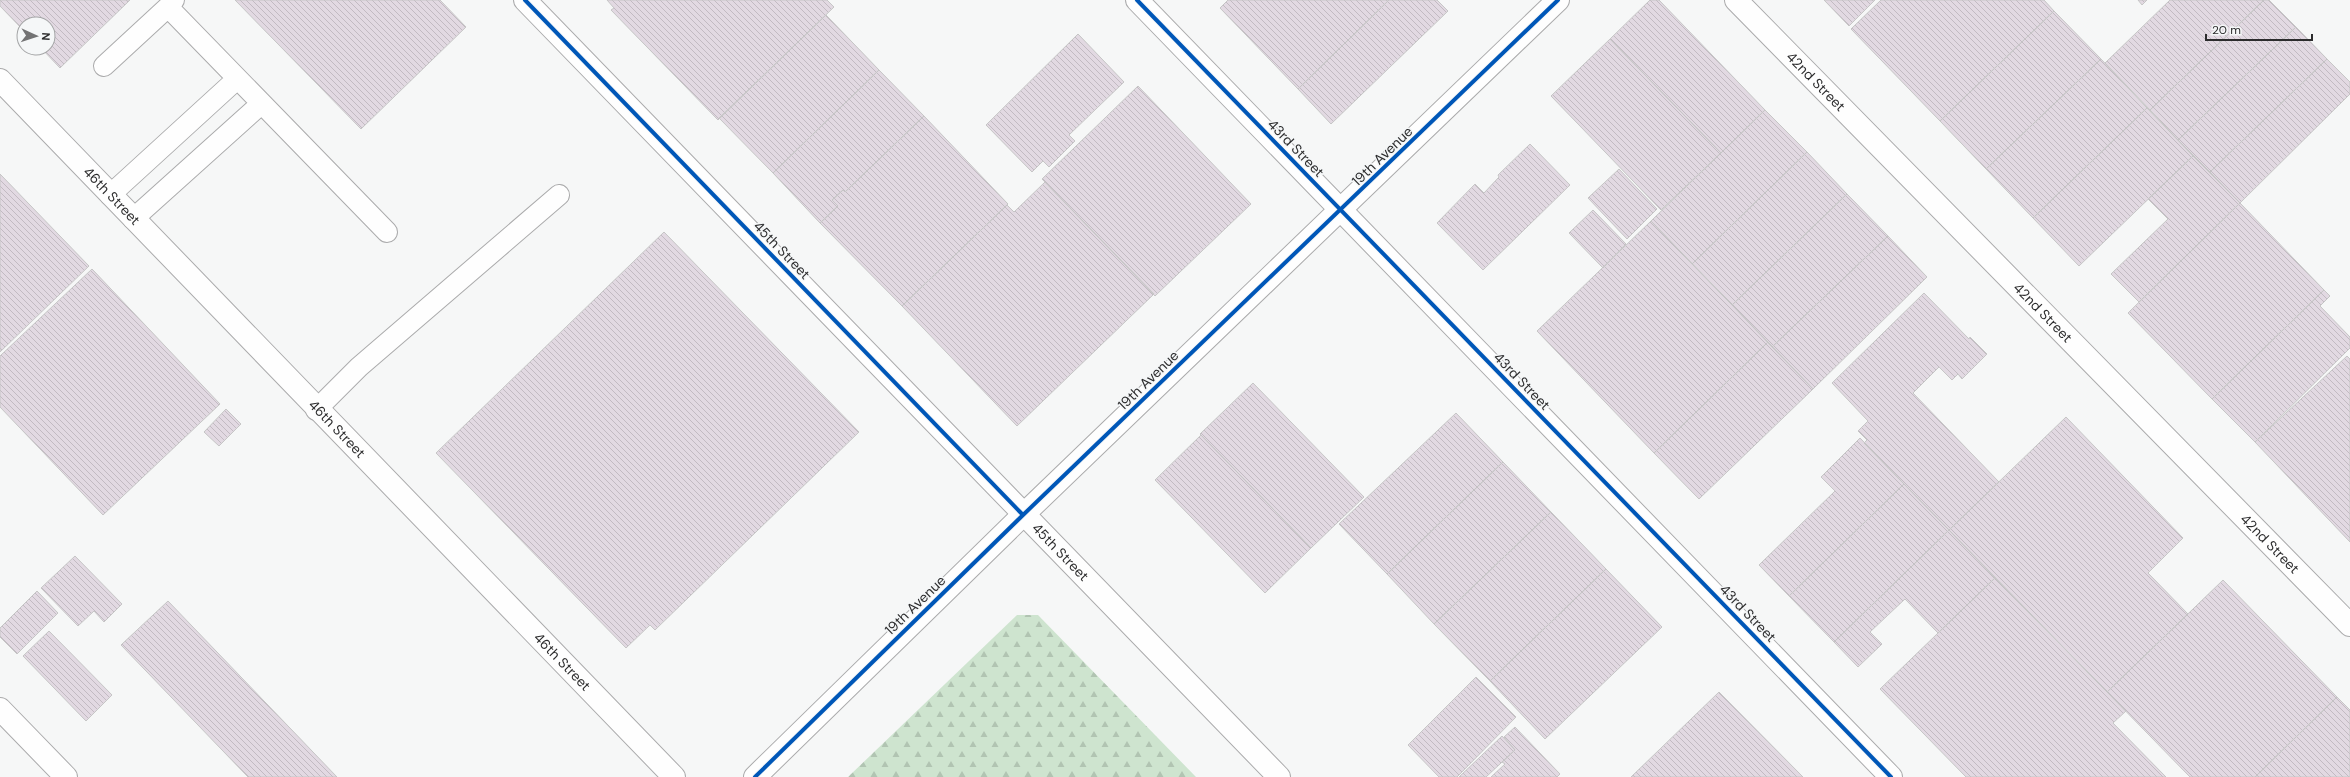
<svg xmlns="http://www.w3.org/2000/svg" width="2350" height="777" font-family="'DM Sans',sans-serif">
<defs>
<pattern id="forest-firs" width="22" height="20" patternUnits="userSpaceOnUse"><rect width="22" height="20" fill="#cee4cf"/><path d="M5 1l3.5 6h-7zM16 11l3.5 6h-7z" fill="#b1c4b2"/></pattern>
<pattern id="building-back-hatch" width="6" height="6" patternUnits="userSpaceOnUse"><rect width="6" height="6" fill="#e2d9e2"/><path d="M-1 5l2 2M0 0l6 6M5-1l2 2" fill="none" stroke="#c2bac2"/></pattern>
</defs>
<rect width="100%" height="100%" fill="#f6f7f7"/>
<path fill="url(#forest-firs)" d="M1017,615H1038L1196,777H848Z"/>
<path fill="url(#building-back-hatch)" stroke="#c6c6c6" d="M0,0H130L60,68L41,48H48V24H24V31L0,6Z
M235,0H440L466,27L361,129Z
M607,0H827L834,7L718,120L611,10L614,8Z
M1228,0H1389L1298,89L1220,8Z
M1389,0H1437L1448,11L1331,124L1298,89Z
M1650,0H1659L1765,110L1721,153L1610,39Z
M1824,0H1875L1849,26Z
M1881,0H2044L2054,11L1940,121L1851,29Z
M2138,0H2147L2142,5Z
M2170,0H2264L2150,110L2105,63Z
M2264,0H2269L2296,27L2178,140L2150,110Z
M2054,11L2101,59L1986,169L1940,121Z
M826,15L879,70L773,173L719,118Z
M2296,27L2327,59L2210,172L2178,140Z
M1078,34L1124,82L1069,135L1075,141L1049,167L1043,161L1032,172L986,125Z
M1610,39L1721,153L1661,210L1551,96Z
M2101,59L2147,108L2033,218L1986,169Z
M2327,59L2350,82V94L2240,203L2210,172Z
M879,70L924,116L845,192L843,190L832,200L838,206L820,223L773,173Z
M1138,86L1251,204L1155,296L1042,179Z
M2147,108L2193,156L2079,266L2033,218Z
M1765,110L1807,152L1692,264L1651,221Z
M924,116L1008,204L902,306L820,223L838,206L832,200L843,190L845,192Z
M1530,144L1570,185L1483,270L1437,223L1475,184L1484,193L1499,177L1498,175Z
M1807,152L1847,194L1732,305L1692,264Z
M2193,156L2240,203L2139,302L2111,274L2168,219L2148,199Z
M1619,169L1657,209L1627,239L1588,198Z
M0,174L89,266L0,352Z
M1045,182L1154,294L1017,426L902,306L1007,205L1014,212Z
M1847,194L1888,236L1772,347L1732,305Z
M2240,203L2324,290L2212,399L2128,313Z
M1593,210L1626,244L1603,268L1569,233Z
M1651,221L1768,342L1654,453L1537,331Z
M664,232L859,432L655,630L650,625L626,648L436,453Z
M1888,236L1927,277L1813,389L1772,347Z
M92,269L220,404L103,515L0,407V356Z
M2324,290L2330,296L2320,306L2350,337V348L2255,442L2212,399Z
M1924,293L1969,339L1970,337L1987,354L1962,379L1958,374L1952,380L1939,367L1913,393L1999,482L1949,530L1864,443L1867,440L1858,431L1868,421L1832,383Z
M1768,342L1813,389L1699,499L1654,453Z
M2347,356L2350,359V542L2255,442Z
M1253,383L1364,497L1311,548L1200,434Z
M226,409L241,424L219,446L204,432Z
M1456,413L1503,462L1387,574L1339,524Z
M2066,417L2183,538L2148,573L2188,614L2107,692L1949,530Z
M1201,435L1311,548L1265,593L1155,480Z
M1860,438L1904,484L1789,596L1759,565L1835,491L1821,477Z
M1503,462L1551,512L1434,624L1387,574Z
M1904,484L1949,530L1834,642L1789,596Z
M1551,512L1606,569L1490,681L1434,624Z
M1949,530L1995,578L1938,633L1905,599L1870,632L1882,644L1858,667L1834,642Z
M75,556L122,604L104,622L94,611L78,626L41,588Z
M1606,569L1662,627L1545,739L1490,681Z
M1995,578L2126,711L2113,723L2166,777H1966L1880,689Z
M2223,580L2337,697L2255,777H2190L2107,692Z
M37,591L58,613L17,654L0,637V628Z
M168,601L337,777H248L121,645Z
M49,631L112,695L86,721L23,656Z
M1476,677L1516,717L1457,777H1439L1408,745Z
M1719,692L1803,777H1631Z
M2337,697L2350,710V777H2255Z
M1515,727L1560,774L1557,777H1491L1505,764L1502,762L1515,750L1504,737Z
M1502,736L1515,750L1486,777H1459Z"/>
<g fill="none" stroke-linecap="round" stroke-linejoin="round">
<g stroke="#ababac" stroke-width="22">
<path id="service" d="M174,0L168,7L387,232
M104,66L168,7
M110,195L237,79
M133,219L261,104
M316,410L359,367L559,195"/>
</g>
<g stroke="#ababac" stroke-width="24">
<g id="minor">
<path id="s1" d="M525,0L1279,777"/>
<path d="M1137,0L1891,777"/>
<path id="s2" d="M1736,0L2350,625"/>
<path id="s3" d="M0,80L674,777"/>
<path d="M0,709L66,777"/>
</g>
</g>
<g stroke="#ababac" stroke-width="24">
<path id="tertiary" d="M755,777L1023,515L1558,0"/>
</g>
<use href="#service" stroke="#fefefe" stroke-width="20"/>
<use href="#minor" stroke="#fefefe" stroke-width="22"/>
<use href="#tertiary" stroke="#fefefe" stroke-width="22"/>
<g stroke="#f5f7f8" stroke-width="6">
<path id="cycleway" d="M525,0L1023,515
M1137,0L1891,777
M755,777L1023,515L1558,0"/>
</g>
<use href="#cycleway" stroke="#0057b8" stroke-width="4"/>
</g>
<g text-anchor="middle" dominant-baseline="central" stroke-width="3" stroke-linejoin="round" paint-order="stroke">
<g font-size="14" fill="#2c2c2d" stroke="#f5f7f8">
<text stroke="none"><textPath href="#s2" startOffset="114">42nd Street</textPath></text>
<text transform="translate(1296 148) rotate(46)">43rd Street</text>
<text transform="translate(1382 156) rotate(-44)">19th Avenue</text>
<text stroke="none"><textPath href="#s3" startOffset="161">46th Street</textPath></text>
<text transform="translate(782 250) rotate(46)">45th Street</text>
<text stroke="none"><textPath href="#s2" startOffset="438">42nd Street</textPath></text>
<text transform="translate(1148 380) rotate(-44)">19th Avenue</text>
<text transform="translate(1522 381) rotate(46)">43rd Street</text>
<text stroke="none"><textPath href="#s3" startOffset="485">46th Street</textPath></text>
<text stroke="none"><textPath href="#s2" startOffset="762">42nd Street</textPath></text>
<text stroke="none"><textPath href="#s1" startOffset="769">45th Street</textPath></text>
<text transform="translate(915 605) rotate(-44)">19th Avenue</text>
<text transform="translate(1748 613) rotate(46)">43rd Street</text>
<text stroke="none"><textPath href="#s3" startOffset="809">46th Street</textPath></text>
</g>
</g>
<g transform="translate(36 36) rotate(93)"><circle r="19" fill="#f5f7f8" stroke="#a5a6a7"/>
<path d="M0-3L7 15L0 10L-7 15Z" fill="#737374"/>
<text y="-6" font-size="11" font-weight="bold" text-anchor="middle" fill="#2c2c2d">N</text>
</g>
<path d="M2206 34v6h106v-6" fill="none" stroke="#2c2c2d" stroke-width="2"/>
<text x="2212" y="34" font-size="12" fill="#2c2c2d" stroke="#f5f7f8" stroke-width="3" paint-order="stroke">20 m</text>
</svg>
